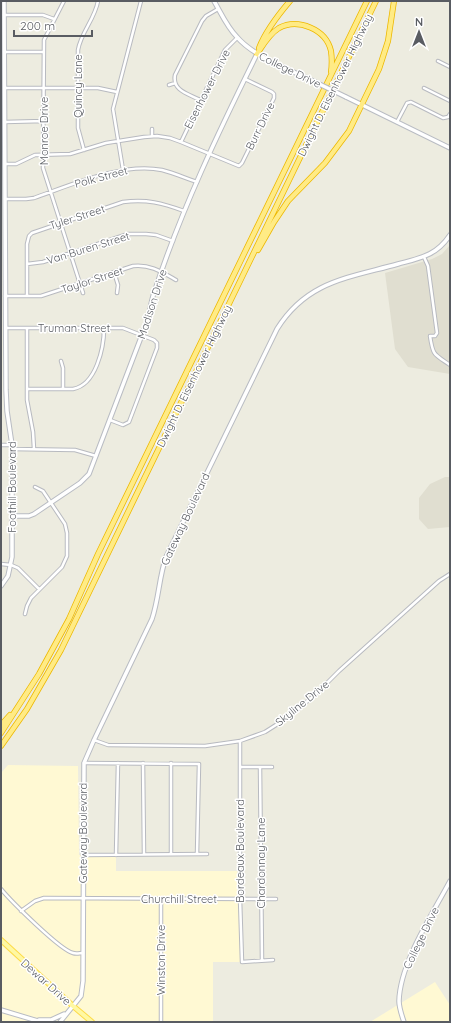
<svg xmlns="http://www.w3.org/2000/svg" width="451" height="1023" font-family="Quicksand,sans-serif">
<rect width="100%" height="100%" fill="#edece0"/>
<path fill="#fff9d3" d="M8,765L78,766L79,855H116V871H241L242,962H213V1022H1V773Z
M435,982L450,1005V1022H370Z"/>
<path fill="#e0ded0" d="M450,245V374L408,367L395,349L385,273L432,259L442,254Z
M445,477H450V527L428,529L419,519V498L430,484Z"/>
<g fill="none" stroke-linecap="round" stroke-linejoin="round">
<g stroke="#b8bac0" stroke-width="4.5">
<path id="street" d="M64,1L44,40L43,168L83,293
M4,15H43L54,19
M5,52H43
M438,61L450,67
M169,85L175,83
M5,88H98L117,92
M424,88L450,101
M200,100C189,94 172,91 175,75L202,21L206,16L218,9
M5,122L44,121
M397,122L407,103L411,102L443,118L448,117L450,114
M152,129V136
M181,142L225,50L237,38
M84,150L78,128V50C81,32 95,19 98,1
M5,164H16L35,155L70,154L106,143L144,137L157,136L170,138L181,142L239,166L242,163L274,98V94L272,92L245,79
M123,170L113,109L141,1
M5,199H26L34,198C71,185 122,162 162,170C174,173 185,178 197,182
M424,257L428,266L437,333L435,336H430C433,356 434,354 450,365
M27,264L43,262L128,234H146L156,235L173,241
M114,272L118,285L117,293
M5,296H41L133,266C150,264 162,272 176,280
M27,296V244L29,236L32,233L123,202C147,199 162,203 184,211
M6,328H123L154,340L157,343V348L129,422L123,425L110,420
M27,328V400L33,432L34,449
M61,361L63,368V389
M27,389H73C96,385 104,348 104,328
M1,445H12
M12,449L75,450L96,456
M1,564L11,565L18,568L39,589
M25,614L27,606L31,598L62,567L67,556V533L65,524L43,491L35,487
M94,740L108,745L205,746L240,741L265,732L287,718L316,694L339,671L439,581L450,574
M240,741V899L242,962L273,960
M84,763L199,764L197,854
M143,763L144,854
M240,767H272
M260,767L262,960
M171,854V763
M83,855L207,854
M116,855L118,763
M1,889C11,901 60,950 73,953C76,954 80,953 83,953
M21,911L35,901L44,898L276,899
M161,1022V899"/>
</g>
<g stroke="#b9bcc3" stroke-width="5.5">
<path id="secondary" d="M214,1C221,13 227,27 237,37C253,56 288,69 311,80
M346,97L450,148
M12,516H29L34,514L80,483L89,474L148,319C150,311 151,301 154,293C181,210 219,131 257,54
M1,586L8,576L12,557V445L7,411L6,390L4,1
M1,1010L41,1022
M39,1020H51L64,1014
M60,1022L81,996L83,981L84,763L94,740L152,619C159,598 159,577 166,557L277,329C307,281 348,278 398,264C420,258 436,256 450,235
M404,1022C402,1016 399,1008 399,1001C400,963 432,915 450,881"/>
</g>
<g stroke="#fddb48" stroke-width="6">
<path id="primary" d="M1,940L73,1006L92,1022"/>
</g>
<g stroke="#edb800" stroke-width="6">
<path id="highway" d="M259,48C266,30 278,15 290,1
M257,54C263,45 269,34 279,28C298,18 326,29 331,51C332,58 332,65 331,72
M258,250L274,222L288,201L325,163L349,131L379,69L388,41L394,1
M1,725L10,715
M1,733L39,674L69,619L98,554L367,1
M1,746L27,709L61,650L376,1"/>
</g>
<use href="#street" stroke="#fff" stroke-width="2.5"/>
<use href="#secondary" stroke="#fff" stroke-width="3.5"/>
<use href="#primary" stroke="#fff8a3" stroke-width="4"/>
<use href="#highway" stroke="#ffeb85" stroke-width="4.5"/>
<g stroke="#b9bcc3" stroke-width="5.5" stroke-linecap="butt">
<path id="secondary-bridge" d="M311,80L346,97"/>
</g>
<use href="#secondary-bridge" stroke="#fff" stroke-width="3.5"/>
</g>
<g text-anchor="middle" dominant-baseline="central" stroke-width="3" stroke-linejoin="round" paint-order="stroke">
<g font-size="11" fill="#595c62" stroke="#fff">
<text transform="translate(290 70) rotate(26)">College Drive</text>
<text transform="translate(335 85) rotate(-64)">Dwight D. Eisenhower Highway</text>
<text transform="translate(78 86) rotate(-90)">Quincy Lane</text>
<text transform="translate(207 89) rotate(-63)">Eisenhower Drive</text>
<text transform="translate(260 126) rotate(-64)">Burr Drive</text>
<text transform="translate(44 131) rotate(-90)">Monroe Drive</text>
<text transform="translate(101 177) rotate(-15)">Polk Street</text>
<text transform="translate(77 217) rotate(-18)">Tyler Street</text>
<text transform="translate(88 248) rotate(-17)">Van Buren Street</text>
<text transform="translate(92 280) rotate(-18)">Taylor Street</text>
<text transform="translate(152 304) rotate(-72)">Madison Drive</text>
<text x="74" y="328">Truman Street</text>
<text transform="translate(194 376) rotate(-64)">Dwight D. Eisenhower Highway</text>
<text transform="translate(12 487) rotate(-90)">Foothill Boulevard</text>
<text transform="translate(185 519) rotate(-65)">Gateway Boulevard</text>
<text transform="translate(302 703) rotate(-39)">Skyline Drive</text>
<text transform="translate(83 833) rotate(-90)">Gateway Boulevard</text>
<text transform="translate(240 851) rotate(-90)">Bordeaux Boulevard</text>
<text transform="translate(261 863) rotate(-90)">Chardonnay Lane</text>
<text x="179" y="899">Churchill Street</text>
<text transform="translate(421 938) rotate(-64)">College Drive</text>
<text transform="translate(161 960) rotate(-90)">Winston Drive</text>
<text transform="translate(46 982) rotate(42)">Dewar Drive</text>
</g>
</g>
<rect width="451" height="1023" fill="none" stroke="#595c62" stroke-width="4"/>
<g transform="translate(419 32)" stroke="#ffffff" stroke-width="3" paint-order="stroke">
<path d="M0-3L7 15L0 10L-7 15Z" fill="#595c62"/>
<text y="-6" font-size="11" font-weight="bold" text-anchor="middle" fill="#595c62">N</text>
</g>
<path d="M14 30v6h78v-6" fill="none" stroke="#595c62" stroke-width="2"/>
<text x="20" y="30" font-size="12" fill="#595c62" stroke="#ffffff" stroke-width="3" paint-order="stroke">200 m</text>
</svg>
